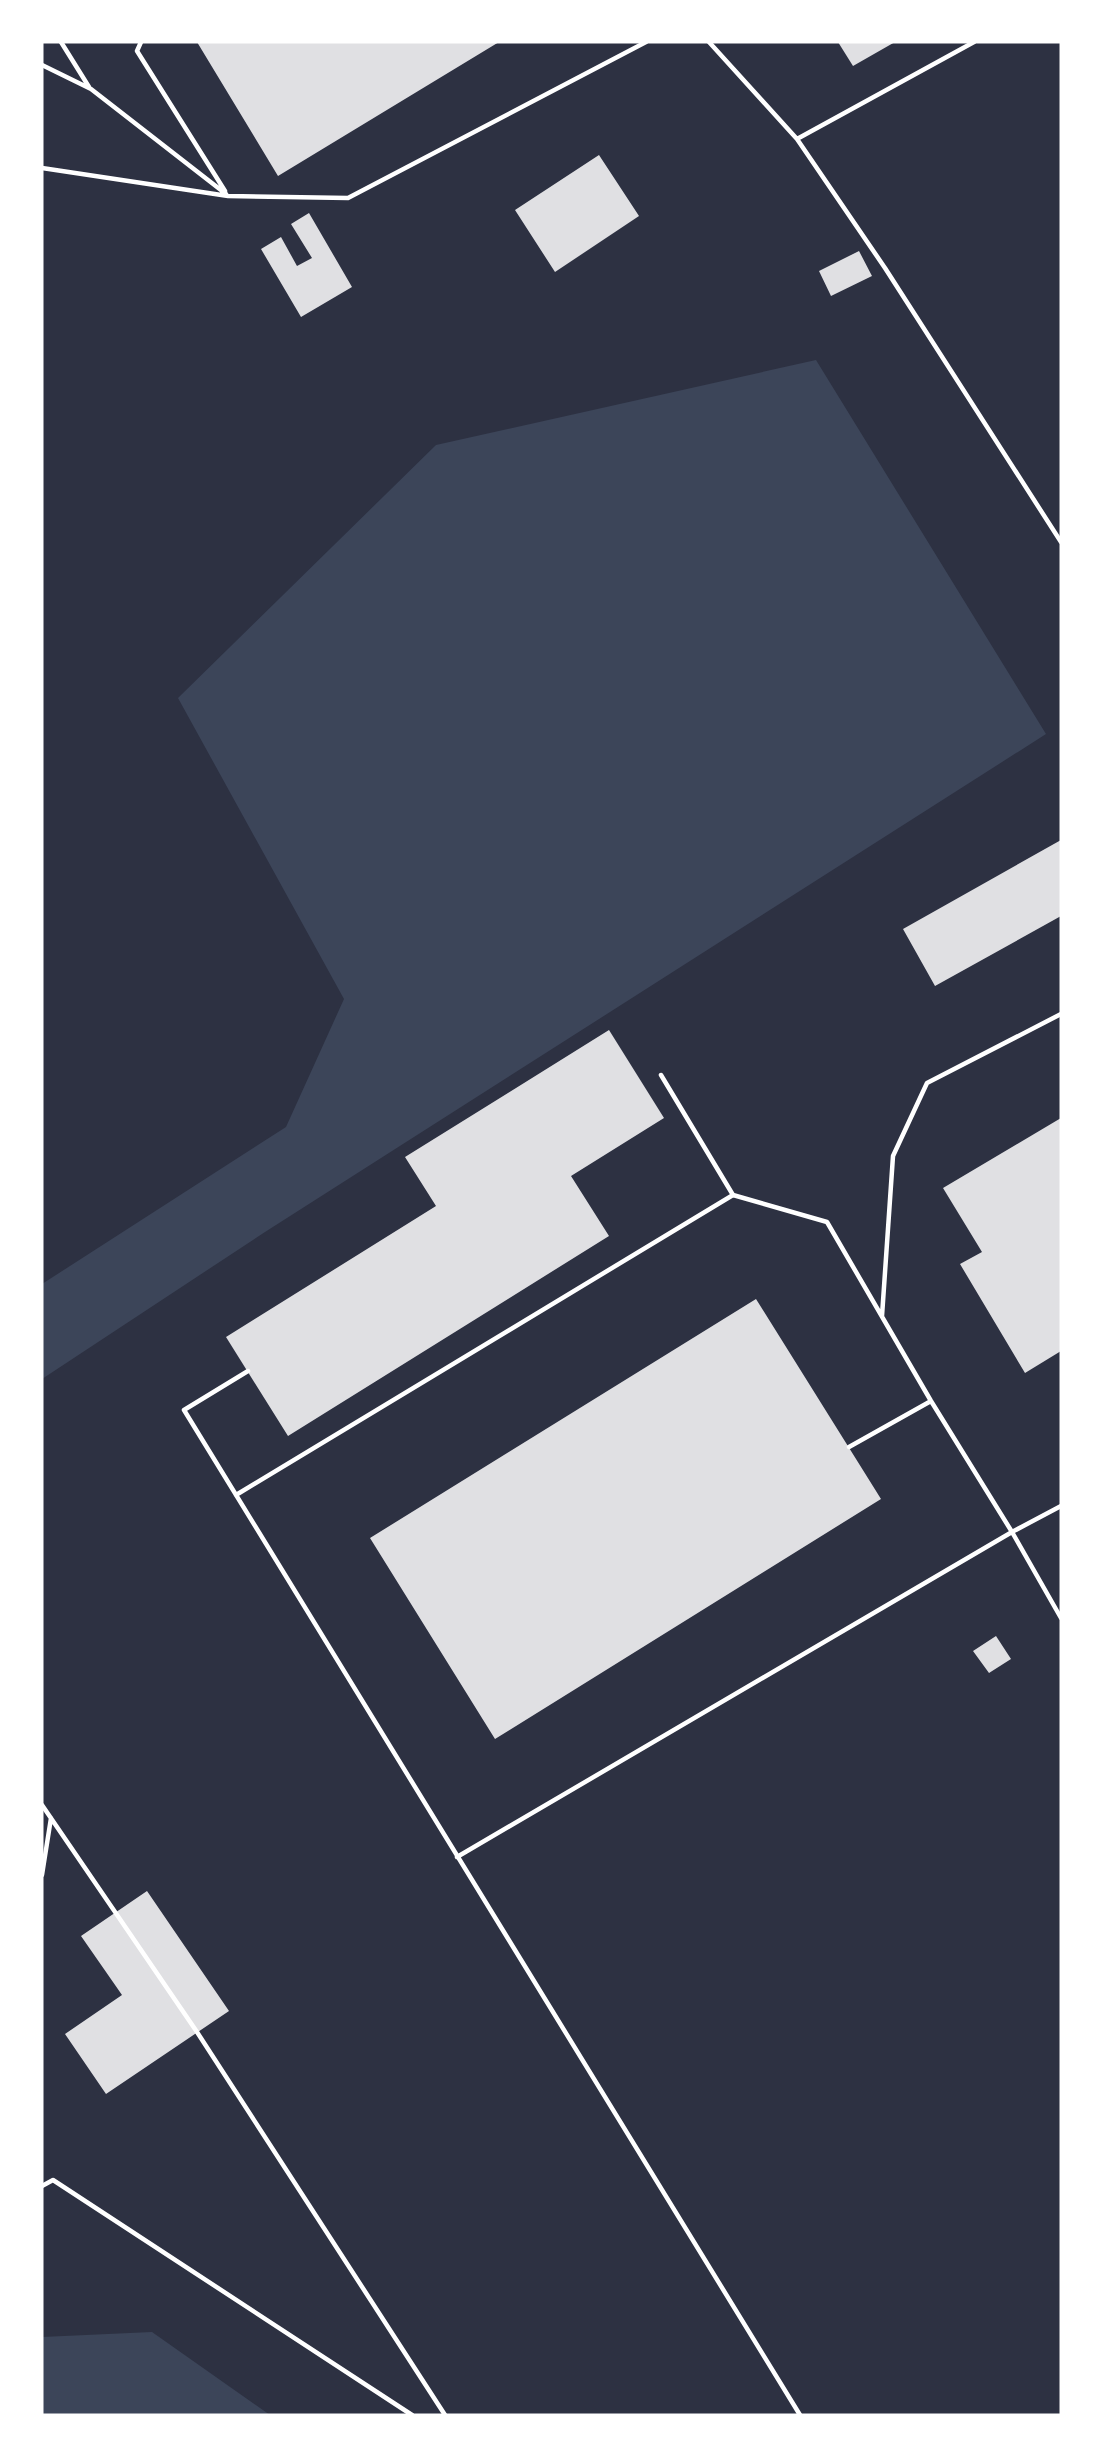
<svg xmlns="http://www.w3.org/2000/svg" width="1103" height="2457" font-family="'Roboto Serif',serif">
<rect width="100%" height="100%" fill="#2d3142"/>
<path fill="#3c4559" d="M816,360L1046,734L265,1232L42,1379V1284L286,1127L344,999L178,698L436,445Z
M152,2332L270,2415H42V2337Z"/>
<path fill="#e0e0e3" d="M197,42H499L278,176Z
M838,42H895L853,66Z
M599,155L639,216L555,272L515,210Z
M309,213L352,287L301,317L261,249L281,237L297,266L312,258L291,224Z
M859,251L872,276L831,296L819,271Z
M1061,840V916L935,986L903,929Z
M609,1030L664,1118L571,1176L609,1236L288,1436L226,1337L436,1206L405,1157Z
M1061,1118V1351L1025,1373L960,1264L982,1252L943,1188Z
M756,1299L881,1499L495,1739L370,1538Z
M996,1636L1011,1659L989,1673L973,1651Z
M147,1891L229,2011L106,2094L65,2034L122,1995L81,1936Z"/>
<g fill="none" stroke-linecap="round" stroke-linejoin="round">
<path stroke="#fff" stroke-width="4.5" d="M61,42L89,87
M141,42L137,51L225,191
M709,42L797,139
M974,42L797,139L885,268L1061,542
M42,65L91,89L226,194
M42,168L228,196L348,198L646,42
M661,1075L733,1195
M882,1316L893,1156L927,1083L1061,1014
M248,1371L184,1410L800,2415
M849,1447L931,1401
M236,1495L733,1195L827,1222L931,1401L1012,1532L457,1857
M1061,1506L1012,1532L1061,1618
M42,1805L197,2032L445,2415
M42,1875L51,1818
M42,2186L53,2180L412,2415"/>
</g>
<rect width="1103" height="2457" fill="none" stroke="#ffffff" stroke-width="87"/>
</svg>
